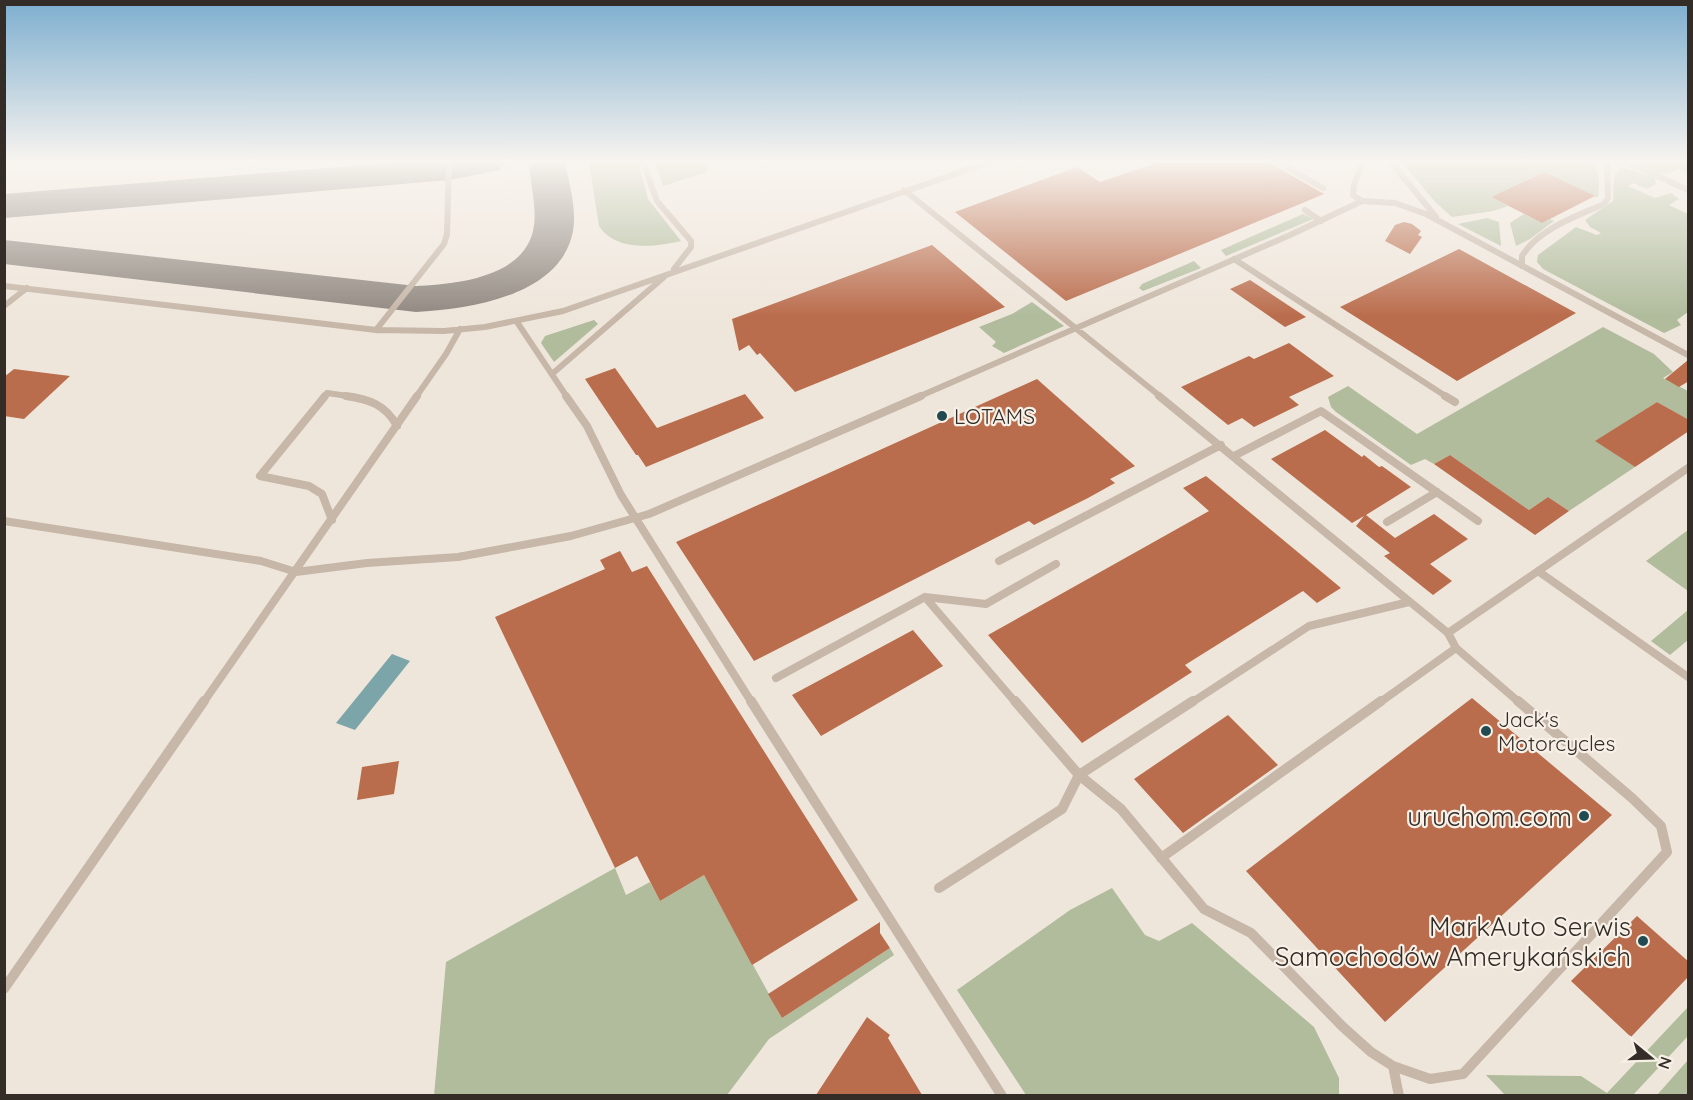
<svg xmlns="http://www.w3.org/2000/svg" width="1693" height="1100" font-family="Quicksand,sans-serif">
<rect width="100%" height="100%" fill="#efe6db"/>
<path fill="#b0bc9c" d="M589,162H638L648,199L681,241C655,247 616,252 599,226Z
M655,162H711L707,172L663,186Z
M1402,162H1591C1601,171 1599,185 1598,198L1543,172L1491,197L1508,206L1493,211L1452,217L1435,202Z
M1636,162H1688V173L1679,169C1663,178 1652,172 1636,162Z
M1623,167L1655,178L1656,184L1647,189L1633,183L1628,186L1655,198L1671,193L1679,199L1669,205L1688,214V312L1677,320L1681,325L1664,333L1543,269L1537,262L1538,255L1576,227L1597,235L1601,233L1590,227L1585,220L1613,201C1615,188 1610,174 1623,167Z
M1303,214L1313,219L1226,256L1221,250Z
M1524,214L1542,223L1550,219L1554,221L1530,239L1516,246L1510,223Z
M1487,218L1499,222L1501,246L1458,224Z
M1194,261L1201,268L1143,291L1139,288L1142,284Z
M1032,302L1064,326L1004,353L992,346L996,342L979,327L1012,314Z
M594,320L598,324L554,362L541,343L545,336Z
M1603,327L1654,354L1673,372L1663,378L1688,391V420L1657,402L1596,441L1635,467L1569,511L1548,497L1529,510L1450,455L1434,464L1425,459L1411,465L1336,412L1331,407L1328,397L1348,386L1417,434Z
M1688,530V591L1646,561Z
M1688,610V640L1670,655L1651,641Z
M615,868L626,895L650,882L660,901L704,875L782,1018L890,948L894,955L769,1039L727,1095L434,1096L446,962Z
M1112,888L1145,935L1159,941L1192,923L1314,1027L1339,1078V1095H1026L957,990L1070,910Z
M1688,1007V1036L1633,1095H1505L1486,1075L1581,1076L1607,1093Z
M1688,1060V1095H1657Z"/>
<path fill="#7ca5a9" d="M392,654L410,661L355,730L336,723Z"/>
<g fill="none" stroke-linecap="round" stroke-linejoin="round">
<path fill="#918981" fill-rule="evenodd" d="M401,162H505L500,170L449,180L4,218V194Z
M529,162H565C569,183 577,209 573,231C561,296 470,309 416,312L4,264V240L416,286C455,284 522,278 533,231C538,209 530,184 529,162Z"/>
</g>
<path fill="#ba6d4d" d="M1159,162H1268L1324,194L1066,301L955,212L1077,167L1100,182Z
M1544,172L1595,196L1542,223L1491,197Z
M1404,222L1412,224L1421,231L1418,235L1422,237L1410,254L1385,241L1395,225Z
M932,245L1005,307L795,392L760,353L757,355L749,345L739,351L732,319Z
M1459,249L1576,313L1457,381L1340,307Z
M1250,280L1306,317L1285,327L1230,289Z
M1289,343L1334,376L1289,397L1299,405L1254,427L1242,418L1228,425L1181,387L1249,356L1254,359Z
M1688,360L1689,381L1679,387L1665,379Z
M615,368L657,428L745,394L764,418L646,467L638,455H636L585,379Z
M14,369L70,376L24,419L4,416V377Z
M1037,379L1135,466L1110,479L1115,483L1088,498L1034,525L1029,521L754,661L676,542Z
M1657,402L1689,420V431L1635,467L1595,441Z
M1325,430L1362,457L1364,455L1379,467L1382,466L1411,487L1366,515L1395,538L1434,514L1468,539L1430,564L1452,581L1433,595L1384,556L1390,553L1356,526L1364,516L1352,523L1271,459Z
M1450,455L1529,510L1548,497L1569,511L1535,535L1434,464Z
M1206,476L1341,588L1317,603L1303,591L1185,665L1192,672L1082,743L988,635L1209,511L1183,488Z
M620,551L632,572L647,566L858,900L752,965L704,875L660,901L637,856L615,868L495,617L605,569L600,560Z
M913,630L943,666L821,736L792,695Z
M1472,698L1612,815L1385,1022L1246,871Z
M1228,715L1278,765L1183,833L1134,779Z
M399,761L394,794L357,800L362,767Z
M1637,916L1689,962V976L1631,1037L1571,981Z
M880,922V933L890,948L782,1018L768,994Z
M867,1017L890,1035L888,1038L922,1095H816Z"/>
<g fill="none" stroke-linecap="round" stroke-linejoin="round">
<path stroke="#c6b7a8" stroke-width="6" d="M643,162L657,201L691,241V247L674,269
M1277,162L1323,188
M1391,162L1436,217
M1621,162L1636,166L1688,190
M904,190L1161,397
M1362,201L1353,195L1354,185L1363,162
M1305,210L1321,221
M1234,259L1447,397
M1522,266V256C1538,229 1577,216 1604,204L1608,198L1607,162
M4,286L376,330L444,331L485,327L563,311L989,162
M4,306L27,288
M517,322L567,397
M376,330L444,244L447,234L449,162
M552,374L664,277
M324,397L327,393L355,397
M416,397L446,354L460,329
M918,397L1290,235L1362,201L1395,203L1426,214L1688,355"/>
<path stroke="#c6b7a8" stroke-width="8" d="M325,396L260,476L309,486L322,494L332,520
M346,396C369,399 386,405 397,426
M566,396L587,426L621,495L752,703
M1159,396L1448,633L1456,648L1520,703
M1445,396L1455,402
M1234,456L1321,411L1478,521
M4,521L261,561L296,572L367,563L458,557L571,536L649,514L921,396
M1387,522L1437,492
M999,561L1221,445
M1538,571L1688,677
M925,597L1016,703
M1448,633L1688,468
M776,678L925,597L986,604L1056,564
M203,703L417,396
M1191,703L1309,626L1409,602
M1379,703L1456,648"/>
<path stroke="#c6b7a8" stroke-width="10" d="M751,701L1002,1096
M1015,701L1079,775L1121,809L1204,909L1251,933L1343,1027L1371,1052L1393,1066L1430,1079L1463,1074L1667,852L1661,826L1632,798L1518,701
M1161,858L1381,701
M939,888L1062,809L1079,775L1193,701
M4,989L204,701
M1393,1066L1399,1096"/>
</g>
<linearGradient id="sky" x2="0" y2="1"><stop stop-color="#7daecf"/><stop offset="0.51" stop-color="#f8f4ef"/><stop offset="1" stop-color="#f8f4ef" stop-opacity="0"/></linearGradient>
<rect width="1693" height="316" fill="url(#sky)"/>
<g fill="#214b51" stroke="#f7f0e7" stroke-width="2">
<circle cx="942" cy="416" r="6"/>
<circle cx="1486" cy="731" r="6"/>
<circle cx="1584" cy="816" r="6"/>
<circle cx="1643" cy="941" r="6"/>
</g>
<g text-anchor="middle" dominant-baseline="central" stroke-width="4.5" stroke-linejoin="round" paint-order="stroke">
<g font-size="21" fill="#332c27" stroke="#f7f0e7" text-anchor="start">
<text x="954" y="416">LOTAMS</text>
<text x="1498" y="719">Jack's<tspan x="1498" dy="24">Motorcycles</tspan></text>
</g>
<g font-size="26" fill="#332c27" stroke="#f7f0e7" text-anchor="end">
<text x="1572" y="816">uruchom.com</text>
<text x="1631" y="926">MarkAuto Serwis<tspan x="1631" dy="30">Samochodów Amerykańskich</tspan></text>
</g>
</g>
<rect width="1693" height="1100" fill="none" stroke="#332c27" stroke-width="12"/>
<g transform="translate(1651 1058) rotate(109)" stroke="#f7f0e7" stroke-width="4.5" paint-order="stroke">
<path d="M0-4.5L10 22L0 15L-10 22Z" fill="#332c27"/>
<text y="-9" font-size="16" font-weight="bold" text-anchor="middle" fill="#332c27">N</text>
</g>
</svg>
